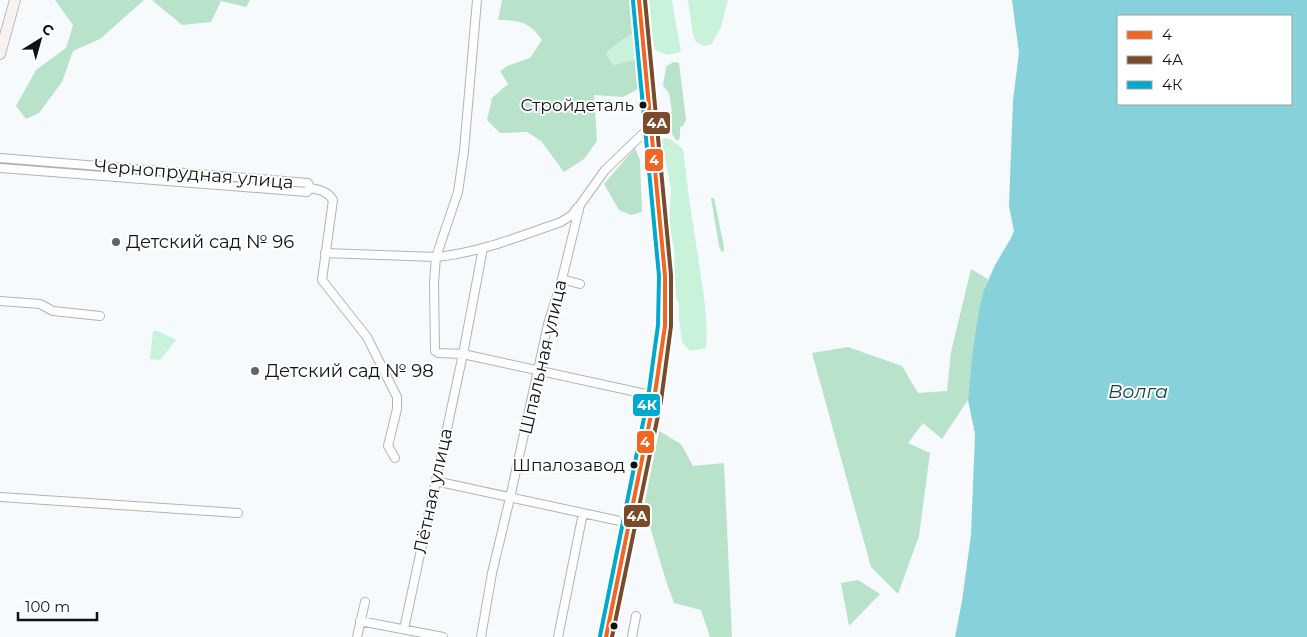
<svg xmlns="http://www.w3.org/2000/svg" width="1307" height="637" font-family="Montserrat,sans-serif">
<rect width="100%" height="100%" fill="#f7fafc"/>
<path fill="#c9f2db" d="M649,0H672L681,52L667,55L655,50L653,40Z
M688,0H728L721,27L712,44L704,46L696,42L693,35Z
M636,31L639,59L613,65L606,53L618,43Z
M663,138L670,139L683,149C687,185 692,221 698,256C702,287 709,318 706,348L690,351L682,342L679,319V305L676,297L674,247L669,226L671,189L662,143Z
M153,331H158L176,340L160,360L150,359Z"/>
<path fill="#b9e2ca" d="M55,0H144L100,39L73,51L62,82L39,113L26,119L16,106L36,70L66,48L73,25Z
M152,0H250L246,7L221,1L211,22L182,25Z
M502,0H632L636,31L618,43L606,53L613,65L639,59L642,87L623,97L594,95L597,141L584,159L564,172L541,141L527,132L500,133L487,120L492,98L508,84L500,71L507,66L530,58L542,40C530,22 519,20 498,20Z
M673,62L679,63L686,120L683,126L680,127V136L679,140H676L672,134V125L668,122H661L659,120L661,117H669L672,111L669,93L663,86L666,67Z
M635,148L640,160L642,212L631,215L619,210L604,184Z
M711,198H714L724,247V252L721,251L719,246Z
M971,269L988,279L979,310L968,400L942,439L923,423L908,443L930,453L919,536L898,594L871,567L812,353L848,347L902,366L918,393L947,391L951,352Z
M659,431L681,444L693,466L724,463L732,637H710L701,610L674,603L666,581L644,506Z
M858,580L880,594L849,626L841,583Z"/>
<path fill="#87d1db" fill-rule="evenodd" d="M1012,0H1307V637H955L962,601L971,535L975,434L968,400L973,349L979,310L984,290L995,265L1011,238L1014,231L1009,206L1013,100L1019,53ZM1118,16H1291V104H1118Z"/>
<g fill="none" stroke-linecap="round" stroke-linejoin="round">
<g stroke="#b1b4b7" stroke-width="10">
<path id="minor" d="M477,0L464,151L458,192L436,257L434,283L435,351L438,353L463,354L655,396
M0,158L308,183L310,188L307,192L0,168
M310,188C320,190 327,191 333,200L322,280L367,337L397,397V409L388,446L395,458
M325,253L436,257C479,253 520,236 561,222L572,215L577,208
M562,279L580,284
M0,301L40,304L53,311L100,316
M435,481L629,523
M0,497L238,513
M360,621L443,637
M404,629L463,354L483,248
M357,637L365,602
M481,637L492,573L510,498L548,324L562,279L580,205L605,170L651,126
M558,637L583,513
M606,637C618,582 628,527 639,472C653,408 669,343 665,276L639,0
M632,637L636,616"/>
</g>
<g stroke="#c0b9b7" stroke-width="12">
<path id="major" d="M0,54L15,0"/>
</g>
<use href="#minor" stroke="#fefeff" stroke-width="8"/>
<use href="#major" stroke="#f6f2ef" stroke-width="10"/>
<g stroke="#fff" stroke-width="8">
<path id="bus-1" d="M606,637L654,400L665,326V276L639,0"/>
</g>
<g stroke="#fff" stroke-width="8">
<path id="bus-2" d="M612,637L661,401L671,326V275L645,0"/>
</g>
<g stroke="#fff" stroke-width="8">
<path id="bus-3" d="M600,636L648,398L658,325L659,276L633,1"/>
</g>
<use href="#bus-1" stroke="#f26522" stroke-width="4"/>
<use href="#bus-2" stroke="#7a4b2a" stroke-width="4"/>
<use href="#bus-3" stroke="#00a9ce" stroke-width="4"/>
</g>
<g fill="#101316" stroke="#fff" stroke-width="2">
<circle cx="643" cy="105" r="4.5"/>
<circle cx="634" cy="465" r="4.5"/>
<circle cx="614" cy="626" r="4.5"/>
</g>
<g fill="#616466" stroke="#fff" stroke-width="2">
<circle cx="116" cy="242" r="5"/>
<circle cx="255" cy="371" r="5"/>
</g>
<g text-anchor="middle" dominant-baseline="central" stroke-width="4" stroke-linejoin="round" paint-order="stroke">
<g font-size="17" fill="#101316" stroke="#fff" text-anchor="end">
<text x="634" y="105">Стройдеталь</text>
<text x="625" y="465">Шпалозавод</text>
</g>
<g font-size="18" fill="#101316" stroke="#fff">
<text transform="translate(194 174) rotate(5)">Чернопрудная улица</text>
<text transform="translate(543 357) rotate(-77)">Шпальная улица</text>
<text transform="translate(433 491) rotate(-78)">Лётная улица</text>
</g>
<g font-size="18" fill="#101316" stroke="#fff" text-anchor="start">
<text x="126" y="242">Детский сад № 96</text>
<text x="265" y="371">Детский сад № 98</text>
</g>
<g font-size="19" font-style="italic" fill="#15444a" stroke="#fff">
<text x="1138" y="391">Волга</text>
</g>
</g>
<g stroke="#fff" stroke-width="2">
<rect x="642" y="111" width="29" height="24" rx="5" fill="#7a4b2a"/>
<rect x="644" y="148" width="20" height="24" rx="5" fill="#f26522"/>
<rect x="632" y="393" width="29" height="24" rx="5" fill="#00a9ce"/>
<rect x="636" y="430" width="19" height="24" rx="5" fill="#f26522"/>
<rect x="623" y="504" width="28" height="24" rx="5" fill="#7a4b2a"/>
</g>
<g font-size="14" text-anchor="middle" font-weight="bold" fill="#fff">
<text x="657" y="128">4А</text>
<text x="654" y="165">4</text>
<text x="647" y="410">4К</text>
<text x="645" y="447">4</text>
<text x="637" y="521">4А</text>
</g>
<rect x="1117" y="15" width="175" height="90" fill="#ffffff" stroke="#9fa1a2"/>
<rect x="1127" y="31" width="25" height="8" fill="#f26522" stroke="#9fa1a2"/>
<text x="1162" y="40" font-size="15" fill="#101316">4</text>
<rect x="1127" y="56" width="25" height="8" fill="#7a4b2a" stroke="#9fa1a2"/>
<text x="1162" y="65" font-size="15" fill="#101316">4А</text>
<rect x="1127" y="81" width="25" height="8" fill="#00a9ce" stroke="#9fa1a2"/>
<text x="1162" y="90" font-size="15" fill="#101316">4К</text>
<g transform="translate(40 40) rotate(37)" stroke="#ffffff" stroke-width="4" paint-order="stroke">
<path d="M0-4L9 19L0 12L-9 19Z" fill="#101316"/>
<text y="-8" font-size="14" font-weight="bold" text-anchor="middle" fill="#101316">С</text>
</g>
<path d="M18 612v8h79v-8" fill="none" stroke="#101316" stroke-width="2.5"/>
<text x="25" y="612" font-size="15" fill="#101316" stroke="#ffffff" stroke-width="4" paint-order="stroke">100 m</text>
</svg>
